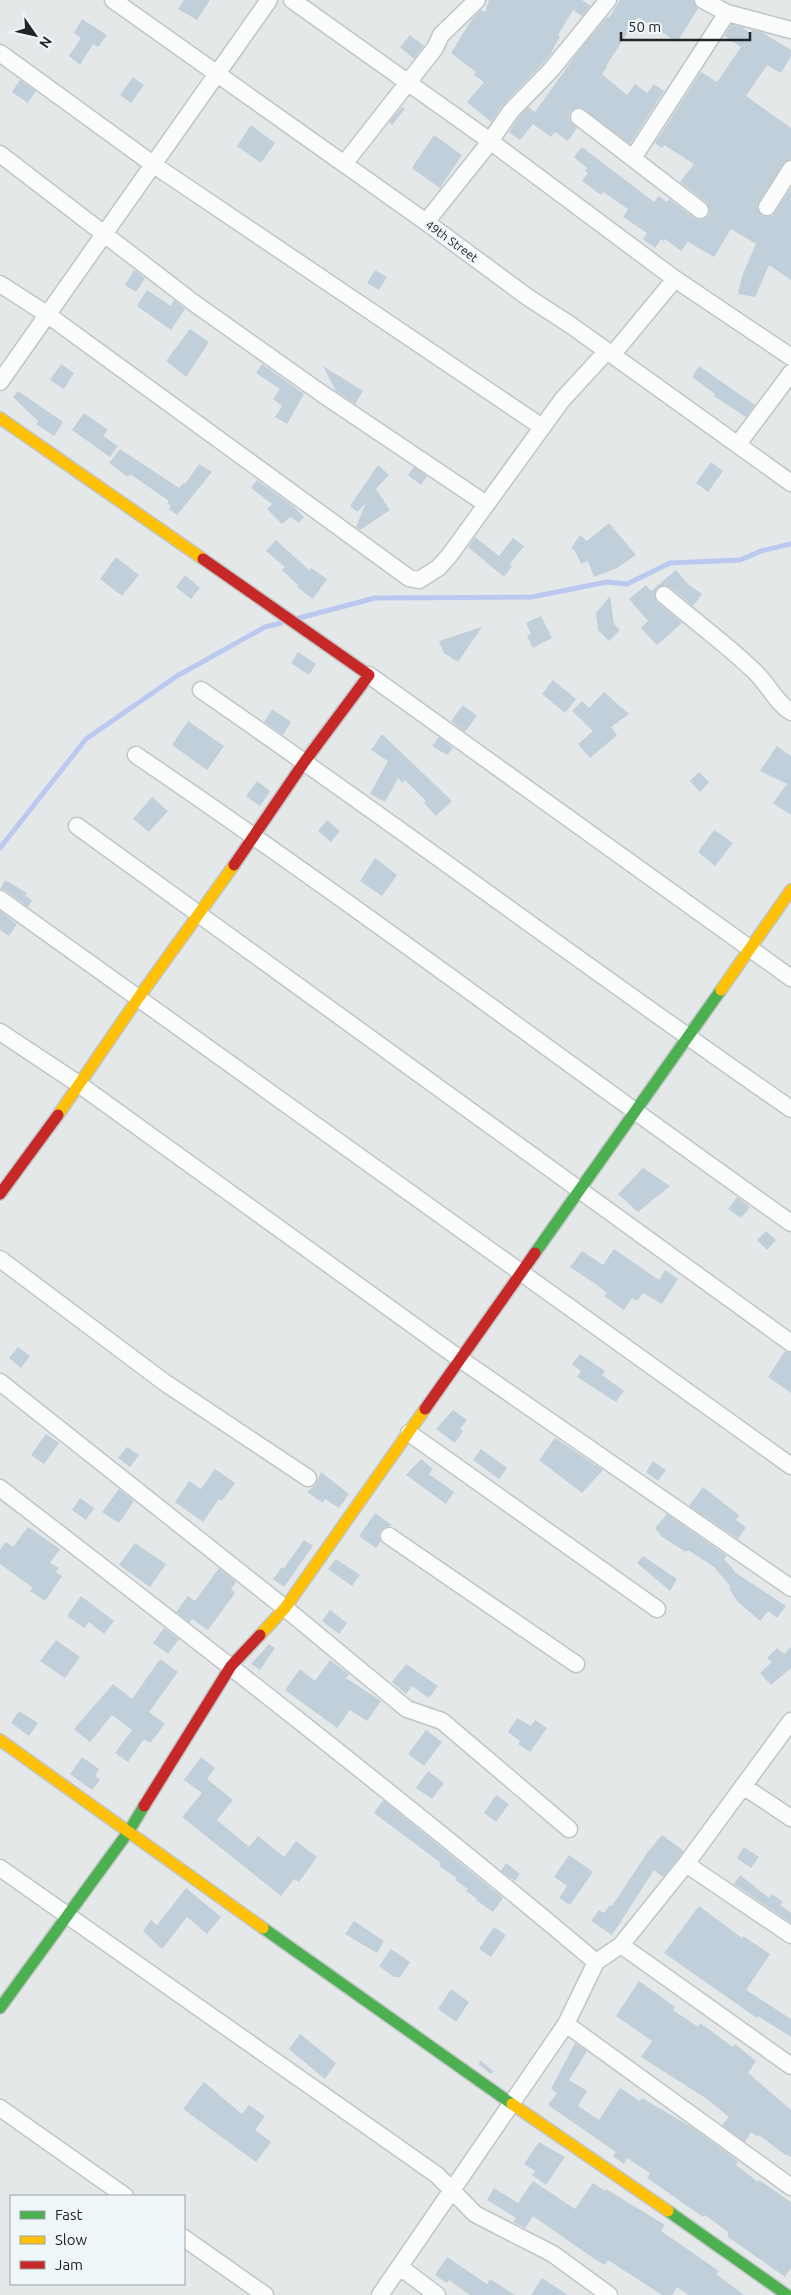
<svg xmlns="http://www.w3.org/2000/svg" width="791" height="2295" font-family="Ubuntu,sans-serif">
<rect width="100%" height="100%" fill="#e4e8e9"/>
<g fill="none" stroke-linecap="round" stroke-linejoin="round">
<path stroke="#bbc9f1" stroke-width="5" d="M299,618L375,598L532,597L607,582L627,584L670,563L740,560L761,551L791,544
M0,848L86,739L177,676L265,627L281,623"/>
</g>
<path fill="#c1cfdb" d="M184,0H210L197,20L178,9Z
M489,0H582L591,6L582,16L573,10L558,35L560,36L549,57L504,104L491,122L467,102L484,82L474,75L476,72L451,53L472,19L481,10L485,12Z
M620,0H693L698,9L677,42L638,17L606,66L607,67L602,74L627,95L635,84L647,93L654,84L664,91L630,144L580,107L571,111L569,115L570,121L577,128L568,141L555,132L551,137L533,124L520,140L509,132L519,117L528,107L535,112L578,52L607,17L609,18Z
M82,19L107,35L98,47L93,44L80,65L69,56L81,38L74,33Z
M731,25L742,27L750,33L752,30L761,32L791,50V56L781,73L767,65L746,96L791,128V159L783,164L757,207L762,216H772L791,188V280L769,265L755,297L738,294L742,276L756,244L731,229L714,257L688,242L681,251L665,239L663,241L661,239L655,248L643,239L647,233L623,217L628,209L603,192L601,195L582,181L588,173L585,171L587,168L574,157L582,147L654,202L659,196L666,202L669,199L694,218L699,220L708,216L710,211L706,202L680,182L694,164L664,145L662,148L655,143L701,72L717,82L741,47L724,36Z
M410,35L424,46L414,59L400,47Z
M133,77L144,85L131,103L120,95Z
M20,80L36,91L28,103L12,92Z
M402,107L405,109L392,125L389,122Z
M251,125L275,143L261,163L237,146Z
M434,135L462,155L440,188L413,169V166Z
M134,270L145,278L136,292L125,285Z
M375,270L387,277L379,290L367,283Z
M147,290L171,306L174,300L185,309L171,330L137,306Z
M190,329L209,342L186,377L166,361Z
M61,364L74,373L64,389L50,380Z
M262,364L304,394L287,424L275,417L282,406L273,399L280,389L256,373Z
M323,366L363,391L355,404L336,391Z
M699,366L755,405L746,417L714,396L715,394L692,377Z
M18,391L63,422L54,436L36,424L38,421L13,397Z
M84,413L108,430L103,436L118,446L110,457L72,430Z
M120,449L179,488L184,483L185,484L199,464L212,472L177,515L169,509L171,506L167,503L169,501L130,474L128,477L109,463Z
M711,462L723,471L708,492L696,483Z
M378,465L389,475L376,489L390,510L360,530L356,527L366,503L357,512L350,506Z
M414,467L427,476L421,485L408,475Z
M257,480L293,506L304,517L299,523L290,517L282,524L267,509L272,504L251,488Z
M609,523L636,555L617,568L594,577L588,561L581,564L575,551L571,548L580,535L587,541Z
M475,537L499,556L513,538L524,546L510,564L512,566L504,577L468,547Z
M276,540L309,570L311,568L327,579L313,599L297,587L298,585L282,570L285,567L266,551Z
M116,557L139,575L122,596L100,579Z
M676,570L689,585L702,594L693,606L670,587L665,585L657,588L654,594L657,602L682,623L657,645L641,628L648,621L629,599L646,585L651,591Z
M185,575L200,588L191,599L176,587Z
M610,596L614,624L620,630L609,641L598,630L596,613Z
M541,616L552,638L533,648L527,636L531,634L526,623Z
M482,627L458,662L444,653L439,641Z
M298,652L316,664L309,675L291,663Z
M553,680L576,699L565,713L542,694Z
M604,692L629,714L611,727L617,735L590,758L578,744L593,731L572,711L582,701L589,708Z
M463,705L477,716L465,732L451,721Z
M272,709L291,722L283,735L264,722Z
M188,721L224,746L207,770L172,745Z
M382,734L452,801L436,816L424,803L426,801L405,780L402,783L398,778L385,802L370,794L388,761L371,750Z
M439,737L453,748L447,755L432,746Z
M777,746L791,756V815L773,803L787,784L760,771Z
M699,772L709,782L700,792L690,781Z
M257,781L270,791L260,806L246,796Z
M152,797L168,811L149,832L133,819Z
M327,820L340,831L331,842L318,831Z
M714,830L733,843L715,866L698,852Z
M375,858L397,875L382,896L360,881Z
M5,880L27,893L25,896L32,900L28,907L6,891L0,889Z
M0,911L17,924L9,936L0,930Z
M643,1168L670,1186L638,1212L618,1194Z
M737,1197L750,1207L741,1218L728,1209Z
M766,1231L776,1240L767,1250L757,1240Z
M614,1249L659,1280L665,1270L678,1279L662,1304L643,1293L637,1301L632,1298L624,1310L604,1296L607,1293L597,1285L570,1267L582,1251L603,1265Z
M18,1347L30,1356L21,1368L9,1358Z
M785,1351L791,1353V1393L768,1377Z
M580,1354L605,1371L602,1375L624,1391L616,1402L577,1377L581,1371L572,1364Z
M453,1410L467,1420L460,1429L463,1431L455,1443L436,1429Z
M46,1434L59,1443L44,1464L31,1455Z
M555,1438L603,1470L582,1493L539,1460Z
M127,1447L139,1455L130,1467L118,1458Z
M481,1449L507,1468L499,1479L473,1460Z
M421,1459L433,1469L429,1474L454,1492L446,1504L406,1475Z
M653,1461L666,1470L658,1481L646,1472Z
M215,1469L235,1483L222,1501L219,1499L203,1522L175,1502L189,1481L201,1489Z
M321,1472L349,1494L339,1508L325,1499L323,1503L307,1492L316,1484Z
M703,1487L739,1515L736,1520L746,1527L738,1539L689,1506Z
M119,1489L134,1501L119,1523L102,1512Z
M80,1498L94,1508L86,1520L72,1510Z
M375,1513L392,1525L381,1530L379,1536L381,1541L376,1548L359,1536Z
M667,1514L727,1556L724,1559L736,1573L786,1606L777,1618L768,1611L760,1621L737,1601L729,1588L730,1586L714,1567L688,1550L686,1552L662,1537L655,1528Z
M28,1527L60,1549L50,1563L59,1568L56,1572L62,1576L45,1601L30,1591L33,1588L0,1564V1550L6,1542L13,1547Z
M304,1540L313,1546L284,1587L273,1579L282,1567L284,1568Z
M135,1543L166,1564L150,1587L119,1565Z
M643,1556L677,1579L670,1591L637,1563Z
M336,1559L360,1575L352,1586L328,1569Z
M219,1568L236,1582L231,1589L235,1593L208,1630L192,1619L190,1623L176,1612L188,1596L195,1601Z
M81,1596L114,1621L104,1634L89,1622L84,1628L67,1616Z
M330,1610L347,1623L339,1634L322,1621Z
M164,1628L179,1639L168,1654L153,1643Z
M56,1640L80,1657L65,1678L40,1661Z
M269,1644L275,1648L260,1670L251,1664Z
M791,1647V1668L771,1685L760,1673L772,1662L767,1658L777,1648L784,1654Z
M160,1659L178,1672L149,1712L165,1724L150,1743L144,1739L128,1762L115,1753L132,1730L112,1715L90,1742L74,1729L113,1684L132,1699Z
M330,1660L349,1674L346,1678L381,1701L367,1721L350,1710L337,1728L285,1690L300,1669L315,1681Z
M406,1664L438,1686L429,1698L412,1686L406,1694L392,1682Z
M19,1711L38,1723L29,1736L11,1723Z
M517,1718L531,1726L535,1720L547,1728L530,1752L518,1744L520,1741L508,1732Z
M426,1730L442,1742L424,1766L408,1754Z
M82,1757L99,1769L95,1776L100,1780L92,1790L70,1774Z
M201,1757L215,1768L207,1779L233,1800L217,1820L249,1847L258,1836L284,1857L296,1841L317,1857L299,1882L294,1879L281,1896L182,1817L202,1793L184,1780Z
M428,1771L444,1783L432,1799L416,1788Z
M496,1795L509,1804L496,1822L484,1813Z
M383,1800L503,1898L493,1912L476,1900L477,1899L466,1891L468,1889L455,1880L457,1878L439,1866L441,1863L374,1813Z
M662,1835L684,1851L663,1877L654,1870L612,1935L591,1921L599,1910L604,1913L610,1905L612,1906L647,1853Z
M744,1847L759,1857L751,1868L737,1858Z
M569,1855L593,1872L570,1905L559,1898L567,1886L554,1877Z
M506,1863L520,1874L515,1881L501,1871Z
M740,1875L769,1898L772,1894L783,1902L780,1905L791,1913V1923L734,1884Z
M186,1888L221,1917L207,1934L187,1917L162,1949L143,1931L151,1920L157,1925Z
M699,1906L742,1938L743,1936L770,1954L746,1990L791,2019V2037L758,2016L757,2018L664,1953Z
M354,1921L384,1941L377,1953L345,1934Z
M494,1927L506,1935L491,1957L479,1949Z
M391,1949L410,1962L400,1977H394L379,1966Z
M639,1981L675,2007L673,2010L698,2027L700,2023L733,2047L735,2044L756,2061L748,2073L791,2110V2157L784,2154L759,2135L758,2137L751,2132L745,2142L722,2125L729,2117L707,2099L641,2057L652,2041L616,2016Z
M451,1989L469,2002L456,2022L438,2009Z
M300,2034L336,2063L325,2079L289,2049Z
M575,2043L587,2051L569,2080L587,2091L578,2106L599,2120L620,2088L640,2101L642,2098L693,2128L735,2159L738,2162L736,2165L758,2182L759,2180L791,2202V2268L785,2277L728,2237V2232L705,2215L703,2217L647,2178L650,2173L627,2158L624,2164L613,2156L616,2152L548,2105L557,2093L551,2089Z
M480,2060L493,2071L491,2074L479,2065Z
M204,2082L242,2114L249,2105L265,2116L255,2130L271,2142L256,2162L183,2109Z
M539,2142L565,2157L546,2185L532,2175L535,2171L524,2164Z
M533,2181L575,2209L593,2183L605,2191L606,2189L665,2225L661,2231L719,2271L716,2274L744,2295H689L677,2287L672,2295H662L608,2260L605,2265L593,2258L533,2216L525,2228L513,2222L516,2218L487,2200L494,2188L518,2203Z
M447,2257L487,2284L490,2279L515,2295H470L449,2280L447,2283L435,2275Z
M542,2278L568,2295H531Z"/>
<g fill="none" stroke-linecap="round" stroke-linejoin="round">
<g stroke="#c1c5c6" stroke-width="19">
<path id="street" d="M113,0L426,222L526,296L572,326L791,483
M292,0L490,141L675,279L791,357
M703,0L727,13L791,30
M0,53L154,165L542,427
M579,117L700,210
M0,154L194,303L321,393L486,504
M633,158L727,13
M344,164L435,48L441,35L477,0
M767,207L791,169
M426,222L486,147L511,111L551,70L608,0
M0,284L48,315L409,578L419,580L438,568L449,556L562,400L607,351
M612,355L675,279
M0,382L269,0
M738,444L791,373
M664,595C693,620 725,643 753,670C768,683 775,702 791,712
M369,675L791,978
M201,690C400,827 593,972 791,1109
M136,755C358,906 572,1068 791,1223
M77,826L791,1343
M0,899L791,1466
M0,1032L80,1085L460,1359L791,1588
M0,1259L164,1382L308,1478
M0,1382L285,1608L407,1709L442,1721L569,1829
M409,1433L657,1609
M0,1488C201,1643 402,1799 596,1962
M389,1536L576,1664
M743,1786L791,1818
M686,1864L791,1935
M0,1868L437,2175L475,2214L553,2254L609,2295
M621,1945L791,2066
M566,2024L791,2187
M0,2108L125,2196
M184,2238L265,2295
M400,2267L437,2295
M380,2295L566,2024L596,1962L621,1945L686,1864L791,1721"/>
</g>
<g stroke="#c1c5c6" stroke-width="14">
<path id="fast" d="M535,1253L721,990
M263,1928L512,2104
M0,2008L129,1831L144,1806
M668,2211L787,2295"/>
</g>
<g stroke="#c1c5c6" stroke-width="14">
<path id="slow" d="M0,418L203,559
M721,990L791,890
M58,1115L139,997L234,865
M260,1635L285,1608L425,1409
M0,1740L263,1928
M512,2104L668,2211"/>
</g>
<g stroke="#c1c5c6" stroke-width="14">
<path id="jam" d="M203,559L369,675L305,761L234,865
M0,1194L58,1115
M425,1409L535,1253
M144,1806L231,1666L260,1635"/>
</g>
<use href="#street" stroke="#fbfcfc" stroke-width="16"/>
<use href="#fast" stroke="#4caf50" stroke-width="11"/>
<use href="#slow" stroke="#ffc107" stroke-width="11"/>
<use href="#jam" stroke="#c62828" stroke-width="11"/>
</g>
<g text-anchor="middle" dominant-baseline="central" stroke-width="5" stroke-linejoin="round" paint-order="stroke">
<g font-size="12" fill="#222526" stroke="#eef6f9">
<text transform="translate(452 241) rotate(36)">49th Street</text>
</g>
</g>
<rect x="10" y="2195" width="175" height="90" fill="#eef6f9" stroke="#9ca2a5"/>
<rect x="20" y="2211" width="25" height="8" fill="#4caf50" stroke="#9ca2a5"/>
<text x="55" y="2220" font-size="15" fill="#222526">Fast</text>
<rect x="20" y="2236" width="25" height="8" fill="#ffc107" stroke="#9ca2a5"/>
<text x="55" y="2245" font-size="15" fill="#222526">Slow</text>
<rect x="20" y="2261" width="25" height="8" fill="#c62828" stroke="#9ca2a5"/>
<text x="55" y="2270" font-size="15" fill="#222526">Jam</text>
<g transform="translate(35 35) rotate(124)" stroke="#eef6f9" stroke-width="4" paint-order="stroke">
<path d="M0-4L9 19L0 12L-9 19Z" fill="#222526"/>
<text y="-8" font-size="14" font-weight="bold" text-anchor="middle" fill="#222526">N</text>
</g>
<path d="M621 32v8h129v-8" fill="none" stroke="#222526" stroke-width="2.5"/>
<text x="628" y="32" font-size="15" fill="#222526" stroke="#eef6f9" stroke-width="4" paint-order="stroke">50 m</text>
</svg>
